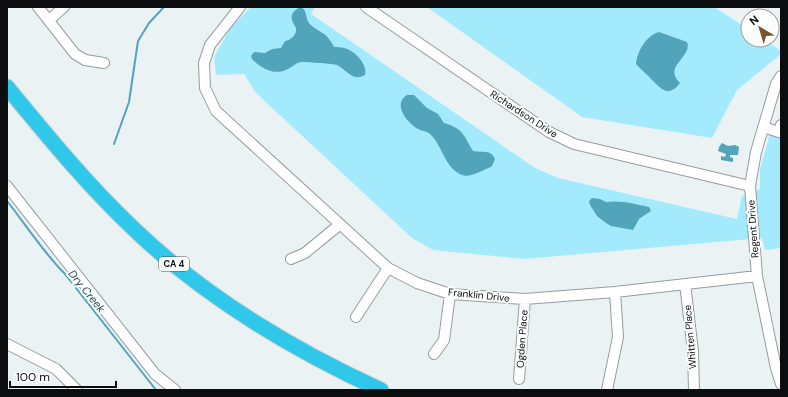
<svg xmlns="http://www.w3.org/2000/svg" width="788" height="397" font-family="'DM Sans',sans-serif">
<rect width="100%" height="100%" fill="#eaf2f4"/>
<path fill="#a4eafd" d="M251,7H315L311,14L535,168L558,178L737,219L742,196L760,189V169L770,134L781,136V248L765,250L762,238L524,259L433,250L412,238L256,93L244,74L216,75L214,57L231,27Z
M427,7H714L748,29V40H765L781,51V54L737,90L712,138L582,117Z"/>
<path fill="#52a4ba" d="M301,7C308,11 305,18 309,23C319,34 326,30 334,47C337,47 341,47 344,48C354,50 368,64 365,75C352,82 347,70 337,65C334,64 308,62 302,62C296,62 294,66 288,69C275,76 262,69 252,59L251,56L254,52L265,53L272,49L281,48L285,41C291,40 297,35 296,28C290,19 289,12 301,7Z
M659,32L687,42C693,57 662,66 680,83C669,97 663,91 652,80C647,74 641,70 636,64C637,51 647,35 659,32Z
M407,95H414L427,108L438,114L444,123C463,128 464,136 473,151C482,153 491,149 495,159L492,166C484,170 470,178 462,175C445,168 443,148 432,136C429,132 423,131 418,129C407,123 392,104 407,95Z
M722,143L728,146L735,145L739,147L738,155H730V157L733,158V162L721,160V156L725,157L726,154L718,151L719,147Z
M592,198L600,199L606,202C621,200 635,204 649,207L651,211L639,219L633,230L611,226L606,223L597,216L590,205L589,201Z"/>
<g fill="none" stroke-linecap="round" stroke-linejoin="round">
<path stroke="#52a4ba" stroke-width="2" d="M114,144L129,102L138,41L149,23L164,7
M7,201C26,225 43,252 65,274L156,390
M60,366L75,381"/>
<g stroke="#959da0" stroke-width="12">
<path id="minor" d="M38,7L75,54L85,60L104,63
M240,7L210,45L204,63L205,88L216,111L388,268L417,283L450,294L525,299L615,292L757,276
M366,7L549,132L574,144L750,186
M49,20L64,7
M781,76L776,84L756,152L750,186L757,276L776,368L781,384
M763,127L779,132L781,125
M7,186L155,374L175,390
M291,259L305,253L339,225
M685,284L693,351L694,390
M356,317L388,268
M7,344L56,369L77,390
M434,354L444,340L450,294
M519,379L525,299
M607,390L618,337L615,292"/>
</g>
<g stroke="#cecfcf" stroke-width="17">
<path id="highway" d="M7,87C48,137 89,187 136,231C205,297 295,351 381,390"/>
</g>
<use href="#minor" stroke="#fff" stroke-width="10"/>
<use href="#highway" stroke="#2fc8ea" stroke-width="15"/>
</g>
<g text-anchor="middle" dominant-baseline="central" stroke-width="4" stroke-linejoin="round" paint-order="stroke">
<rect fill="#fcfefe" stroke="#535556" stroke-width="1" x="159" y="257" width="30" height="14" rx="3"/>
<g font-size="9" font-weight="bold" fill="#0b0d0e">
<text x="174" y="264">CA 4</text>
</g>
<g font-size="10" fill="#0b0d0e" stroke="#fcfefe">
<text transform="translate(524 114) rotate(33)">Richardson Drive</text>
<text transform="translate(753 229) rotate(-94)">Regent Drive</text>
<text transform="translate(479 295) rotate(6)">Franklin Drive</text>
<text transform="translate(690 337) rotate(-95)">Whitten Place</text>
<text transform="translate(522 339) rotate(-86)">Ogden Place</text>
</g>
<g font-size="11" font-style="italic" fill="#173e48" stroke="#fcfefe">
<text transform="translate(87 291) rotate(51)">Dry Creek</text>
</g>
</g>
<rect width="788" height="397" fill="none" stroke="#0b0d0e" stroke-width="16"/>
<g transform="translate(760 28) rotate(322)"><circle r="19" fill="#fcfefe" stroke="#9c9e9e"/>
<path d="M0-3L7 15L0 10L-7 15Z" fill="#79552f"/>
<text y="-6" font-size="11" font-weight="bold" text-anchor="middle" fill="#0b0d0e">N</text>
</g>
<path d="M10 381v6h106v-6" fill="none" stroke="#0b0d0e" stroke-width="2"/>
<text x="16" y="381" font-size="12" fill="#0b0d0e" stroke="#fcfefe" stroke-width="3" paint-order="stroke">100 m</text>
</svg>
